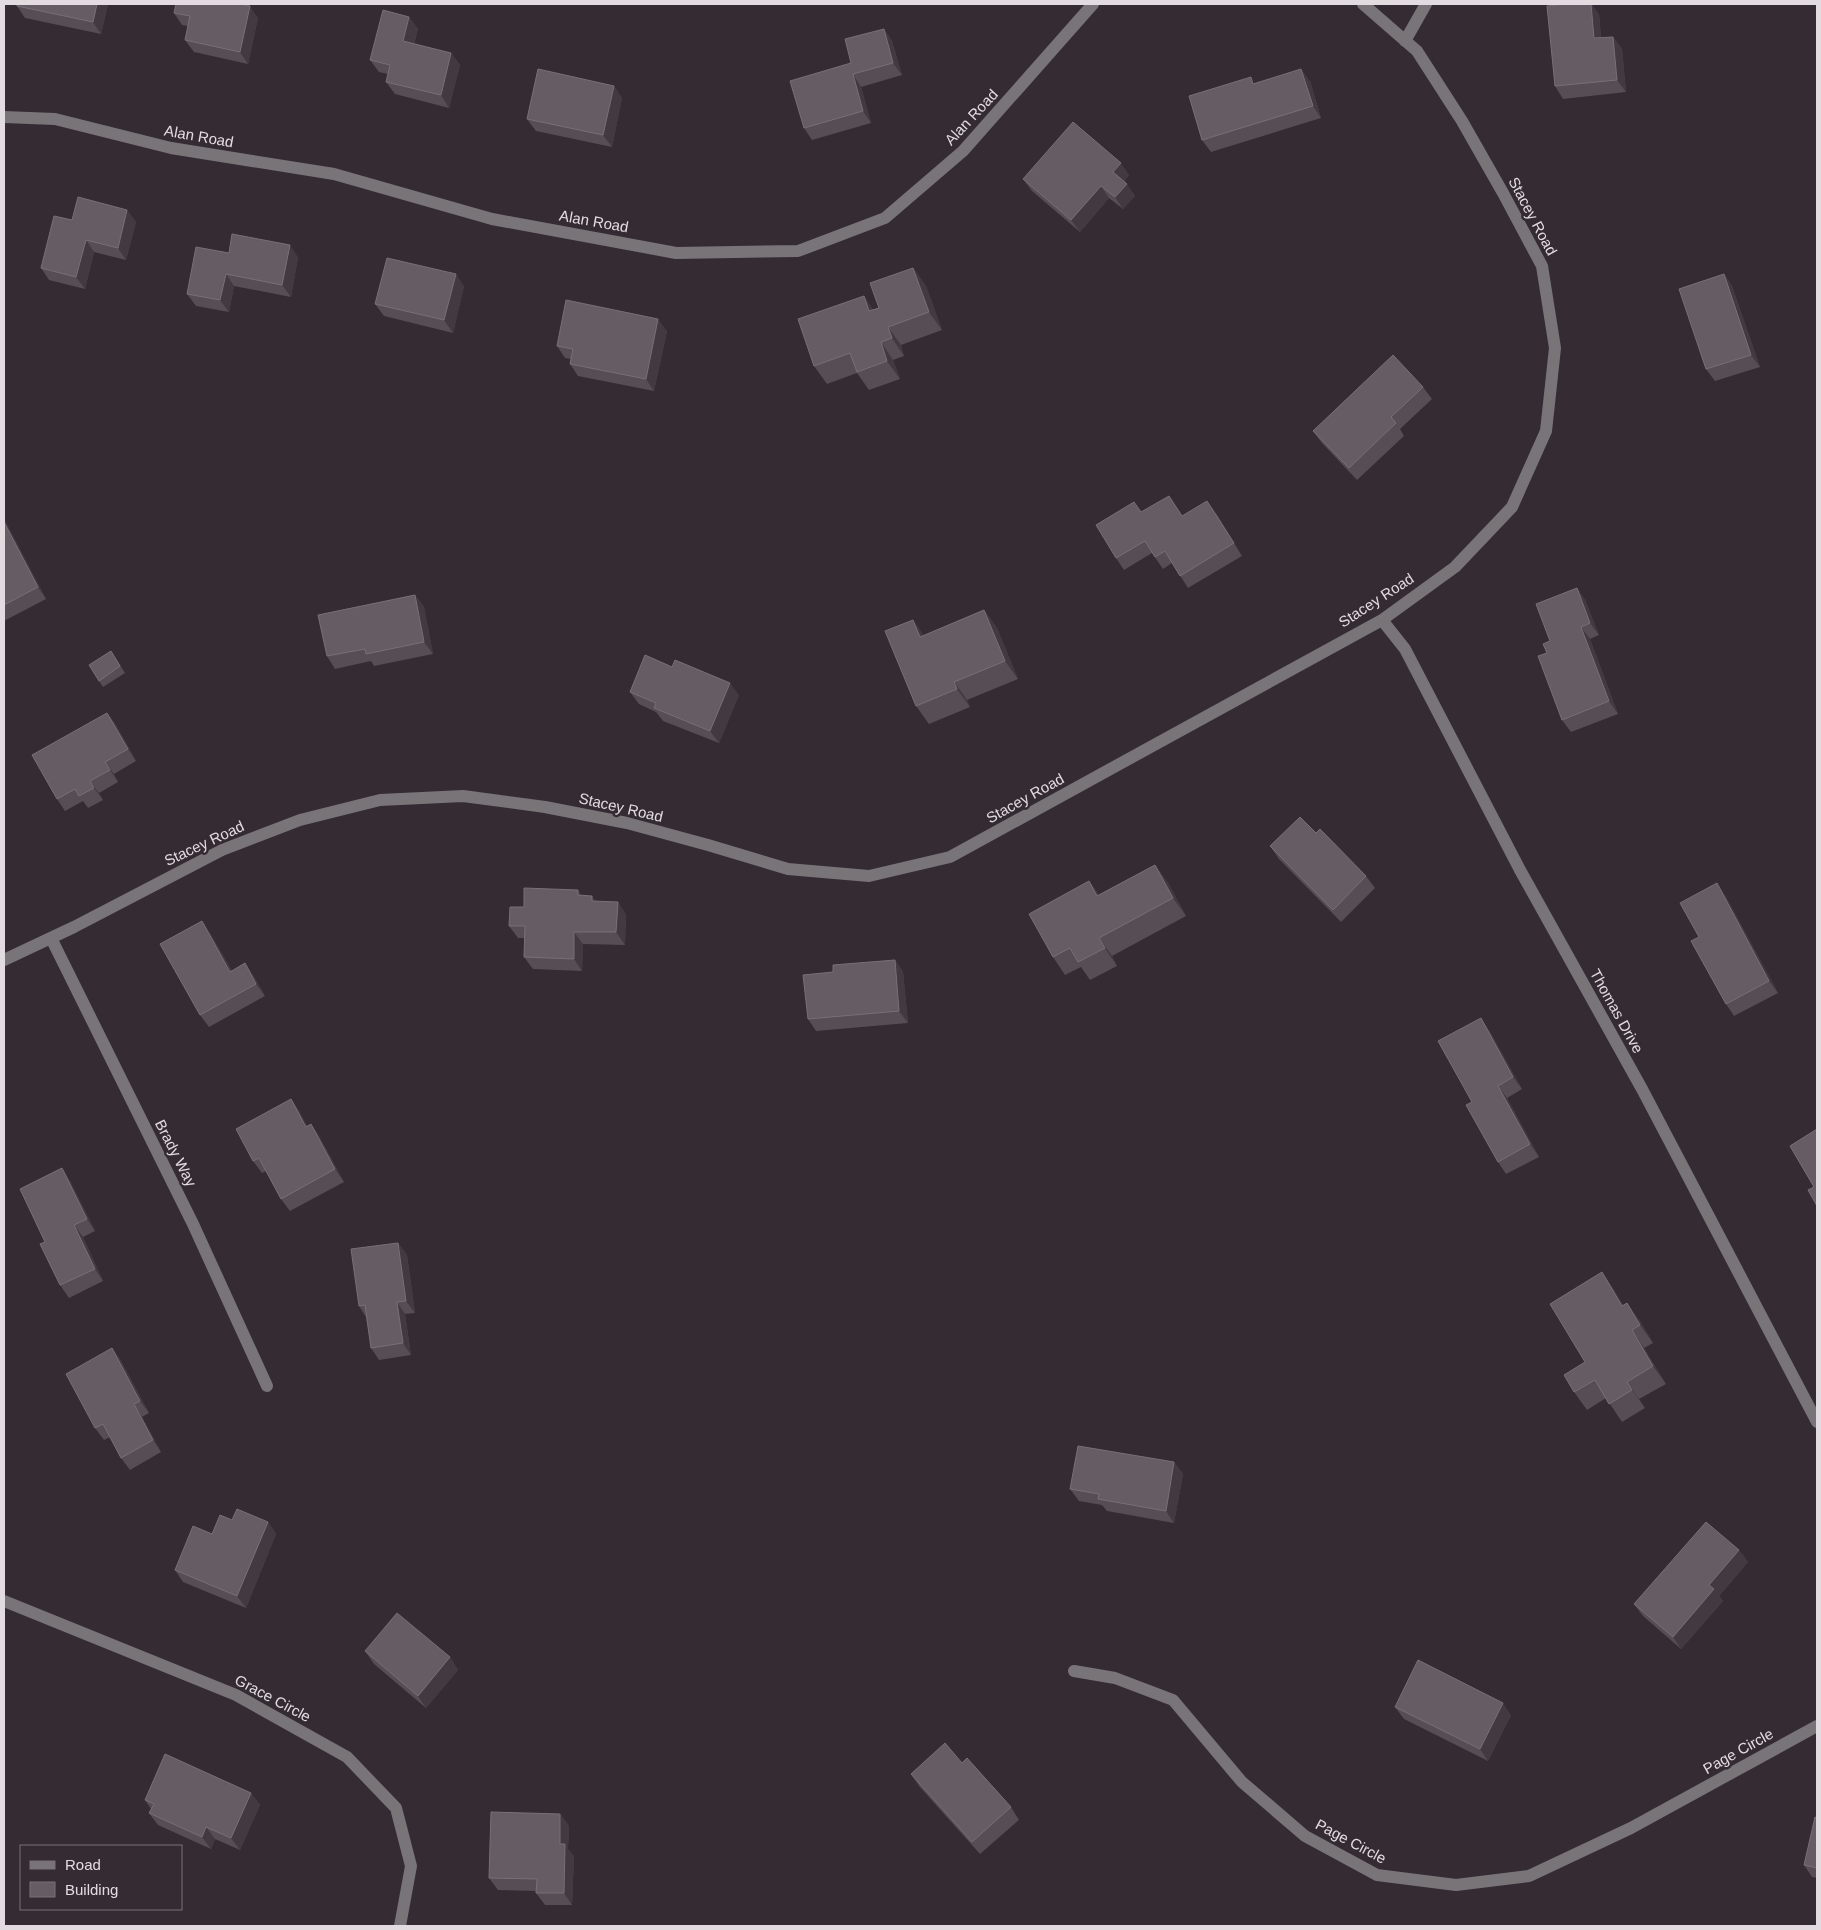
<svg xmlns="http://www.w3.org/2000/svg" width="1821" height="1930" font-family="Helvetica,sans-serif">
<rect width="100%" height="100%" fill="#342b33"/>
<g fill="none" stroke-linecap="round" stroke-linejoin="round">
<path stroke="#797478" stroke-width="12" d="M1405,41L1426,4
M4,117L55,119L171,148L334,174L492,219L676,253L798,251L885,218L963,151L1093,4
M1382,620L1405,649L1520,870L1642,1089L1817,1422
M51,938L193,1224L267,1386
M4,960L74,927L222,850L300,820L380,800L463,796L545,807L627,823L708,845L788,869L869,876L950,857L1382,620L1455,567L1512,507L1546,431L1555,348L1542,266L1503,193L1462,121L1417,51L1363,4
M4,1601L236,1695L347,1757L396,1808L411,1866L400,1926
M1074,1671L1115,1678L1173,1700L1242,1782L1305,1836L1377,1875L1456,1885L1529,1876L1631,1828L1817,1726"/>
</g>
<path fill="#564d55" d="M108,4L101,34L25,18L17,6Z
M176,4H245V5L258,18L248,64L194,52L185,40L188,26L182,25L174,13Z
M1599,14L1601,38L1613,37L1622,49L1626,92L1563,99L1555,86Z
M409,17L418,29L414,44L451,53L460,65L449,108L395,94L386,82L388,74L379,72L370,60Z
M884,29L892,41L902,75L861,87L871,123L812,140L804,128L851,63Z
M1310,81L1321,118L1211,152L1202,140L1255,83Z
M614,86L622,98L612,147L536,131L527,119Z
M1129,175L1124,181L1135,196L1123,209L1109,198L1080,232L1032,191L1023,179Z
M127,210L136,222L126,260L94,252L85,289L49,280L41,268L72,220Z
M229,253L298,257L291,297L234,286L229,312L196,306L187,294Z
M913,268L926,286L942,330L901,345L904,356L893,360L900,379L869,390L857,373L827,384L814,366L864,296L873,310L879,308Z
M1724,274L1732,286L1760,367L1715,381L1706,369Z
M464,286L453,333L384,316L375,304Z
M667,331L654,391L578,376L570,364L571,359L565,358L557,346Z
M1423,387L1432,399L1400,429L1404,436L1357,480L1322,443L1313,431Z
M1169,496L1182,516L1216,513L1242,556L1188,588L1172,563L1163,569L1152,553L1124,570L1116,558L1142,512Z
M4,519L46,599L4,621Z
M1577,588L1585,600L1599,635L1590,639L1618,714L1571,732L1562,720L1547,653L1550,641Z
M415,595L424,607L433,654L374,666L371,661L335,669L327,656Z
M984,610L997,628L1018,679L967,700L970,707L929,724L916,706L924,636Z
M115,657L125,673L103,687L99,681Z
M630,692L739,695L719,743L663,721L656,712L639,704Z
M107,713L116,725L136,761L114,774L118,782L99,793L103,800L88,808L83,801L65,811L57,799Z
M1316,833L1366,876L1375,888L1341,922L1279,859L1270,846Z
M1155,865L1168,883L1186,916L1112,956L1117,966L1090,980L1081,967L1065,975L1053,957L1089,881L1099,895Z
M582,895L626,914L625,945L583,944L582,971L533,969L524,957L525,938H518L509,926L524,907Z
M1725,895L1778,993L1734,1016L1726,1004L1699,937Z
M210,933L232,971L245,963L253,975L265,996L209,1027L200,1015Z
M895,960L903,972L908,1023L816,1031L808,1019L833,972Z
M1489,1030L1522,1089L1507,1098L1539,1157L1506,1174L1498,1162L1472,1102Z
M291,1099L299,1111L307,1126L311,1124L319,1136L344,1182L290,1211L281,1199L266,1171L262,1173L253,1161Z
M62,1168L70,1181L95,1231L83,1237L103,1281L69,1298L60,1285L45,1242Z
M398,1243L407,1255L415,1313L405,1314L411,1355L379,1360L371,1348L366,1317L359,1306Z
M1602,1272L1614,1290L1623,1305L1640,1321L1653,1343L1644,1348L1666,1384L1639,1399L1645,1408L1622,1422L1606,1398L1587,1410L1574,1392L1585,1362Z
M112,1348L121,1361L149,1413L142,1417L161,1452L130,1470L121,1458L110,1437L104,1440L95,1428Z
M1174,1462L1183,1474L1174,1523L1107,1511L1102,1505L1079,1501L1070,1489Z
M232,1520L268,1522L276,1534L246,1608L183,1582L175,1570L212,1534Z
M1739,1550L1748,1562L1719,1596L1723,1601L1681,1649L1643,1616L1634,1604Z
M365,1651L450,1657L458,1670L426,1708L374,1664Z
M1395,1707L1511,1715L1488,1761L1404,1719Z
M911,1774L1011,1807L1019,1820L980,1854L919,1786Z
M251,1793L260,1805L240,1850L215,1839L211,1849L158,1825L149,1813L151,1809L145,1800Z
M560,1814L569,1826L568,1849L574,1856L572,1905H545L536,1893V1891L498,1890L489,1878Z
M1817,1818V1878L1812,1877L1804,1865Z"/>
<path fill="#423941" d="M97,4H108L101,34L93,22Z
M1591,4H1592L1599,14L1602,50L1594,38Z
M250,6L258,18L248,64L240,52Z
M409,17L418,29L411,53L403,41Z
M884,29L892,41L902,75L893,63Z
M1613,37L1622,49L1626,92L1617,80Z
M451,53L460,65L449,108L441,95Z
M1301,69L1310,81L1321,118L1313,106Z
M853,74L861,87L871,123L863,111Z
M614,86L622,98L612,147L603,135Z
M1121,163L1129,175L1122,184L1113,172Z
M1127,184L1135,196L1123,209L1115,197Z
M1101,186L1109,198L1080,232L1071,220Z
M127,210L136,222L126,260L118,248Z
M86,240L94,252L85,289L76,277Z
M290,245L298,257L291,297L282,285Z
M913,268L926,286L942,330L929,312Z
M226,274L234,286L229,312L220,300Z
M456,274L464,286L453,333L444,320Z
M1724,274L1732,286L1760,367L1751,355Z
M864,296L876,314L869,311Z
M658,319L667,331L654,391L646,379Z
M888,327L901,345L904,356L892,338Z
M881,342L893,360L900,379L887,361Z
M1207,501L1216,513L1242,556L1234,543Z
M4,519L6,522L46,599L38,587L4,522Z
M1577,588L1585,600L1599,635L1590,623Z
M415,595L424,607L433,654L424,642Z
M984,610L997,628L1018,679L1005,661Z
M913,620L926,638L920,637Z
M1581,627L1590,639L1618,714L1609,701Z
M954,682L967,700L970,707L957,689Z
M730,683L739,695L719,743L710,731Z
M107,713L116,725L136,761L128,749Z
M105,762L114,774L118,782L110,770Z
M90,781L99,793L103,800L94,788Z
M1155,865L1168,883L1186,916L1173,898Z
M1089,881L1102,899L1097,896Z
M1717,883L1725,895L1778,993L1769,981Z
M578,890L587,902L578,895Z
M592,896L601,908L592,901Z
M618,902L626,914L625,945L616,932Z
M202,921L210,933L239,984L230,972Z
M574,932L583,944L582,971L574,959Z
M1099,938L1112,956L1117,966L1105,948Z
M895,960L903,972L908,1023L899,1011Z
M245,963L253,975L265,996L256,984Z
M1481,1018L1489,1030L1522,1089L1513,1077Z
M1498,1086L1507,1098L1539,1157L1530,1144Z
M291,1099L299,1111L314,1139L306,1127Z
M311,1124L319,1136L344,1182L335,1169Z
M62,1168L70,1181L95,1231L87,1219Z
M74,1225L83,1237L103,1281L95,1269Z
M398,1243L407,1255L415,1313L406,1301Z
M1602,1272L1614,1290L1634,1324L1622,1306Z
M397,1302L405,1314L411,1355L403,1343Z
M1627,1303L1640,1321L1653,1343L1640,1325Z
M1632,1330L1644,1348L1666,1384L1653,1366Z
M112,1348L121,1361L149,1413L140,1401Z
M1627,1382L1639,1399L1645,1408L1632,1390Z
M134,1404L142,1417L161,1452L153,1440Z
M1174,1462L1183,1474L1174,1523L1166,1511Z
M268,1522L276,1534L246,1608L237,1596Z
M1739,1550L1748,1562L1719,1596L1723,1601L1681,1649L1673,1637L1709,1585Z
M450,1657L458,1670L426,1708L418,1696Z
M1503,1703L1511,1715L1488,1761L1480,1749Z
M251,1793L260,1805L240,1850L231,1838Z
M560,1814L569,1826L568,1849L574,1856L572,1905L564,1893L560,1844Z
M206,1827L215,1839L211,1849L202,1837Z"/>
<path fill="#665c64" stroke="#797077" d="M17,4H97L93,22L17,6Z
M176,4H241L250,6L240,52L185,40L190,16L174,13Z
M1567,4H1591L1594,38L1613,37L1617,80L1555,86L1547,6Z
M383,10L409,17L403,41L451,53L441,95L386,82L390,65L370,60Z
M884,29L893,63L853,74L863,111L804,128L790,81L851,63L845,39Z
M538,69L614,86L603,135L527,119Z
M1301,69L1313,106L1202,140L1189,96L1251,77L1253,84Z
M1073,122L1121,163L1113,172L1127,184L1115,197L1101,186L1071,220L1023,179Z
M78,197L127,210L118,248L86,240L76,277L41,268L54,216L72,220Z
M232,234L290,245L282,285L226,274L220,300L187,294L196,247L229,253Z
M387,258L456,274L444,320L375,304Z
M913,268L929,312L888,327L892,338L881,342L887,361L857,372L850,353L814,366L798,319L864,296L869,311L879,308L870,283Z
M1724,274L1751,355L1706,369L1679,289Z
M566,300L658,319L646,379L570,364L573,349L557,346Z
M1393,355L1423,387L1391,417L1396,423L1349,468L1313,431Z
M1169,496L1182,516L1207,501L1234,543L1180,576L1165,551L1155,557L1145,541L1116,558L1096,525L1134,502L1141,512Z
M4,522L38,587L4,605Z
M1577,588L1590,623L1581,627L1609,701L1562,720L1538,656L1547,653L1543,644L1550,641L1536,604Z
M415,595L424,642L366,654L365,649L327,656L318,615Z
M984,610L1005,661L954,682L957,689L916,706L885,631L913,620L920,637Z
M111,651L120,666L99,681L89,665Z
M645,655L672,667L675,660L730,683L710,731L654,708L656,703L630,692Z
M107,713L128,749L105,762L110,770L90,781L94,788L79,796L75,789L57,799L32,755Z
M1300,817L1316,833L1320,829L1366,876L1333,910L1270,846Z
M1155,865L1173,898L1099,938L1105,948L1078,962L1070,948L1053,957L1029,914L1089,881L1097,896Z
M1717,883L1769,981L1726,1004L1691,941L1699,937L1680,903Z
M524,888L578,890V895L592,896V901L618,902L616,932H574V959L524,957L525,926H509L510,907H524Z
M202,921L230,972L245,963L256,984L200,1015L160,944Z
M895,960L899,1011L808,1019L803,975L833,972V965Z
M1481,1018L1513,1077L1498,1086L1530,1144L1498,1162L1466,1105L1472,1102L1438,1041Z
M291,1099L306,1127L311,1124L335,1169L281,1199L259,1158L253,1161L236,1129Z
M1817,1129V1206L1808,1190L1814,1187L1790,1146Z
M62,1168L87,1219L74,1225L95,1269L60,1285L40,1244L45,1242L20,1189Z
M398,1243L406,1301L397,1302L403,1343L371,1348L365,1305L359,1306L351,1249Z
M1602,1272L1622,1306L1627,1303L1640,1325L1632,1330L1653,1366L1627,1382L1632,1390L1609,1404L1595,1380L1574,1392L1564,1375L1585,1362L1550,1304Z
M112,1348L140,1401L134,1404L153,1440L121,1458L103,1424L95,1428L66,1374Z
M1078,1446L1174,1462L1166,1511L1098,1499L1099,1494L1070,1489Z
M237,1509L268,1522L237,1596L175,1570L193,1526L212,1534L220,1515L232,1520Z
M1706,1522L1739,1550L1709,1585L1714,1589L1673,1637L1634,1604Z
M397,1613L450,1657L418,1696L365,1651Z
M1418,1660L1503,1703L1480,1749L1395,1707Z
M945,1743L962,1763L967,1758L1011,1807L972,1842L911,1774Z
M165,1754L251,1793L231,1838L206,1827L202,1837L149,1813L154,1804L145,1800Z
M491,1812L560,1814V1844H565L564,1893H536L537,1879L489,1878Z
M1815,1817L1817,1818V1868L1804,1865Z"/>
<g text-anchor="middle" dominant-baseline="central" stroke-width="5" stroke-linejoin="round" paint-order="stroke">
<g font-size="15" fill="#e2dce1" stroke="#342b33">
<text transform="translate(971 117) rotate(-47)">Alan Road</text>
<text transform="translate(199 136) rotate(10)">Alan Road</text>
<text transform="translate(1533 216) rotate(62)">Stacey Road</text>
<text transform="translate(594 221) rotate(10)">Alan Road</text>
<text transform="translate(1376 600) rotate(-33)">Stacey Road</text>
<text transform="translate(1025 798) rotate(-29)">Stacey Road</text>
<text transform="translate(621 807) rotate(13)">Stacey Road</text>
<text transform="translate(204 843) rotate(-25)">Stacey Road</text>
<text transform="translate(1617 1011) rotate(61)">Thomas Drive</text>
<text transform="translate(176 1153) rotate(63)">Brady Way</text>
<text transform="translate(273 1698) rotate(28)">Grace Circle</text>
<text transform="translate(1738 1751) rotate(-29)">Page Circle</text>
<text transform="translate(1351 1841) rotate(28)">Page Circle</text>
</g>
</g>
<rect width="1821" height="1930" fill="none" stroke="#e2dce1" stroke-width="10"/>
<rect x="20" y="1845" width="162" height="65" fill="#342b33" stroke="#7a7279"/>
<rect x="30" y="1861" width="25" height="8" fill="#797478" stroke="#7a7279"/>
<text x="65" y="1870" font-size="15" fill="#e2dce1">Road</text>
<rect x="30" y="1882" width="25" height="15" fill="#665c64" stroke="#7a7279"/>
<text x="65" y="1895" font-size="15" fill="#e2dce1">Building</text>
</svg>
